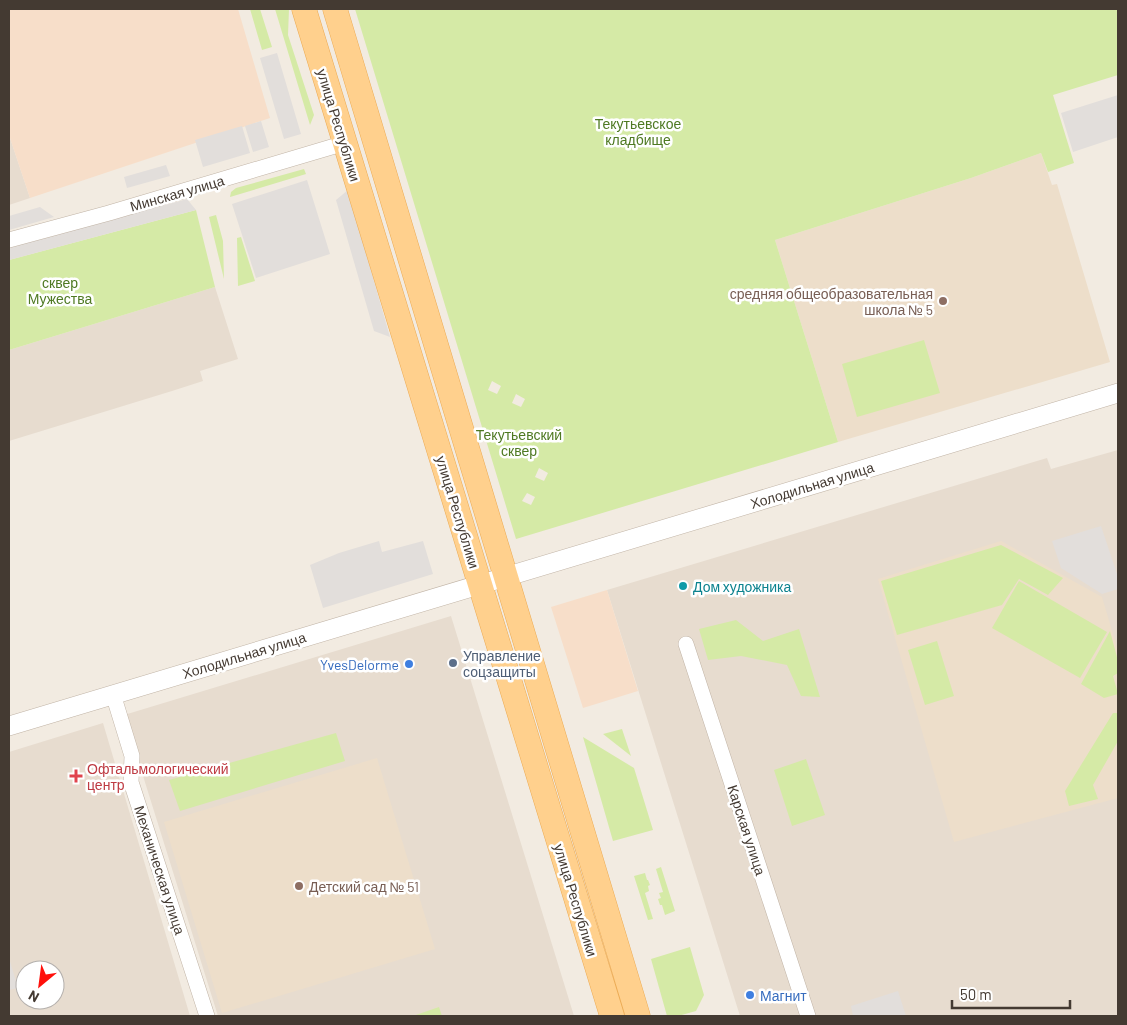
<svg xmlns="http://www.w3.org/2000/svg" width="1127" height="1025" font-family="Barlow,sans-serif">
<rect width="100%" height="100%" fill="#f2ebe1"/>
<path fill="#e7dccf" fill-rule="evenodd" d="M9,135L30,198L9,205Z
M215,287L238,359L200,371L203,381L172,391L9,441V350Z
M1118,450V1016H740L607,590L1047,458L1051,469Z
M451,616L574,1016H218L124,715Z
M103,723L190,1016H9V752ZM25,970H55V1000H25Z"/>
<path fill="#f7dec9" d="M9,9H238L270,118L30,198L9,135Z
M607,590L638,691L583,708L551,607Z"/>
<path fill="#eddeca" d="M1041,153L1052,185L1057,184L1110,362L838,442L775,240L971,178Z
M1001,541L1102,597L1118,651V798L954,842L878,579Z
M377,758L435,949L222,1013L164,822Z"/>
<path fill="#d5eaa6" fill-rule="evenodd" d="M250,9H260L272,47L262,50Z
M275,9H289L288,35L314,115L310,125Z
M355,9H1118V75L1053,95L1074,163L1048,172L1041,153L971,178L775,240L838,442L516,539ZM492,381L501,386L497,394L488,390ZM516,394L525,399L521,407L512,403ZM539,468L548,473L544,481L535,477ZM527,493L535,497L531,505L522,501Z
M304,169L306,174L230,197L231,192L236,188Z
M196,210L215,287L9,350V260Z
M216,215L223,241L224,279L209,217Z
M241,237L255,281L238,286L237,238Z
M924,340L940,393L857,417L842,364Z
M1001,545L1063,578L1048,595L1019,579L1002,605L897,635L881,581Z
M1019,581L1107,632L1080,678L992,628Z
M736,620L763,641L799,629L820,697L801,696L787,665L741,656L708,660L699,629Z
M1110,631L1118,661V673L1113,676L1118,694L1104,698L1081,684Z
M937,641L954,696L925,705L908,650Z
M1113,713H1118V741L1093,785L1098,799L1069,806L1065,791Z
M622,729L631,756L603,734Z
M336,733L345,761L180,811L169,780Z
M583,737L634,768L653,830L613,841Z
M806,759L825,815L792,826L774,770Z
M661,867L675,911L665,915L662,905H660L658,899L661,898L659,893L663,892L656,869Z
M645,873L647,880H648L650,885L648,886L649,891L645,893L653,919L648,920L634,876Z
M690,947L704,995L696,1011L678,1016H667L651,959Z
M439,1007L442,1016H413Z"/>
<path fill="#e2dedb" d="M277,53L301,134L284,139L260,58Z
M1118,95V137L1073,152L1061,113Z
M261,121L269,147L253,152L245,126Z
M242,126L250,153L203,167L195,140Z
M166,165L170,176L127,188L124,177Z
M307,180L330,254L256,278L232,204Z
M348,190L390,337L374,331L336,200Z
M187,199L196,210L9,260V248Z
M40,207L54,217L9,230V216Z
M1101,526L1118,577V589L1102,594L1061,568L1052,541Z
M379,541L382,552L423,541L433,574L323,608L310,565L339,553Z
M9,958L18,988L9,990Z
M898,991L906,1016H853L851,1006Z"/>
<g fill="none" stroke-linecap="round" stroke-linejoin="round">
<g stroke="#c1b4a6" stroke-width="16">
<path id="minor" d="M9,240L109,213L345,143
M686,644L808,1016
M113,694L132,756L131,782L207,1016"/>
</g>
<g stroke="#c1b4a6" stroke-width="20">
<path id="tertiary" d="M9,726L1118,393"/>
</g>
<g stroke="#ecab55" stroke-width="25">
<path id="primary" d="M304,9L612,1016
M335,9L638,1016"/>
</g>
<use href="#minor" stroke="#fff" stroke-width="15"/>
<use href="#tertiary" stroke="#fff" stroke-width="19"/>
<use href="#primary" stroke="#ffd08d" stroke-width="24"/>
</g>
<g fill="#8d6e63" stroke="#fff" stroke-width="2">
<circle cx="943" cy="301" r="5"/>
<circle cx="299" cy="886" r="5"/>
</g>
<circle fill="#0f9aa8" stroke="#fff" stroke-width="2" cx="683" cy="586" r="5"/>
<circle fill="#5c6f8a" stroke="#fff" stroke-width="2" cx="453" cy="663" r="5"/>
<g fill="#3f7fe0" stroke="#fff" stroke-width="2">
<circle cx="409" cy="664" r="5"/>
<circle cx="750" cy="995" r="5"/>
</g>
<path fill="#e0444e" stroke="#fff" stroke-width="2" d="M73.5 768.5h5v5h5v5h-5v5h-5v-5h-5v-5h5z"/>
<g text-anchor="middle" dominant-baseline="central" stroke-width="5" stroke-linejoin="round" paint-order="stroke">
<g font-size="14" fill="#4e7922" stroke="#fff">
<text x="638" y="123">Текутьевское<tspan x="638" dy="16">кладбище</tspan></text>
<text x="60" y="282">сквер<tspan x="60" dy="16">Мужества</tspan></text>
<text x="519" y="434">Текутьевский<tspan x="519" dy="16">сквер</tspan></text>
</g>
<g font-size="14" fill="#443a32" stroke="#fff">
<text transform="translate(339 125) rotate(73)">улица Республики</text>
<text transform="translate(177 193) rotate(-16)">Минская улица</text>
<text transform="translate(812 485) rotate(-17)">Холодильная улица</text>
<text transform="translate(458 512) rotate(73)">улица Республики</text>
<text transform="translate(244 655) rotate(-17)">Холодильная улица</text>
<text transform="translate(747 830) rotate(72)">Карская улица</text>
<text transform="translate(160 870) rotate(72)">Механическая улица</text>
<text transform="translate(576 900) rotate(73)">улица Республики</text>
</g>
<g font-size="14" fill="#785e54" stroke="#fff" text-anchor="end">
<text x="933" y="293">средняя общеобразовательная<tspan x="933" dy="16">школа № 5</tspan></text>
<text x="309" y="886" text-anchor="start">Детский сад № 51</text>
</g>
<g font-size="14" fill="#0d838f" stroke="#fff" text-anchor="start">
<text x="693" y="586">Дом художника</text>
</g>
<g font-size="14" fill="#4e5e75" stroke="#fff" text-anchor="start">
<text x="463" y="655">Управление<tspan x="463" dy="16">соцзащиты</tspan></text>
</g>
<g font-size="14" fill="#366cbe" stroke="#fff" text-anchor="end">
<text x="399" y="664">YvesDelorme</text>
<text x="760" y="995" text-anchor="start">Магнит</text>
</g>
<g font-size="14" fill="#be3a42" stroke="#fff" text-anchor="start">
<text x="87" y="768">Офтальмологический<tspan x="87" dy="16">центр</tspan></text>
</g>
</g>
<rect width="1127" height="1025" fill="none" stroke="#443a32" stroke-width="20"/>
<g transform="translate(40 985) rotate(209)"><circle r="24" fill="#ffffff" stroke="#b4b0ad"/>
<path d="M0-4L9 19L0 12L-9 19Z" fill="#ff100b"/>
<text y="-8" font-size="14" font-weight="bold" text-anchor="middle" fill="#443a32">N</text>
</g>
<path d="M952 1000v8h118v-8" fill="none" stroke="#443a32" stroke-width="2.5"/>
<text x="960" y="1000" font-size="15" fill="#443a32" stroke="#ffffff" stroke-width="4" paint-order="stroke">50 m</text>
</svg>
